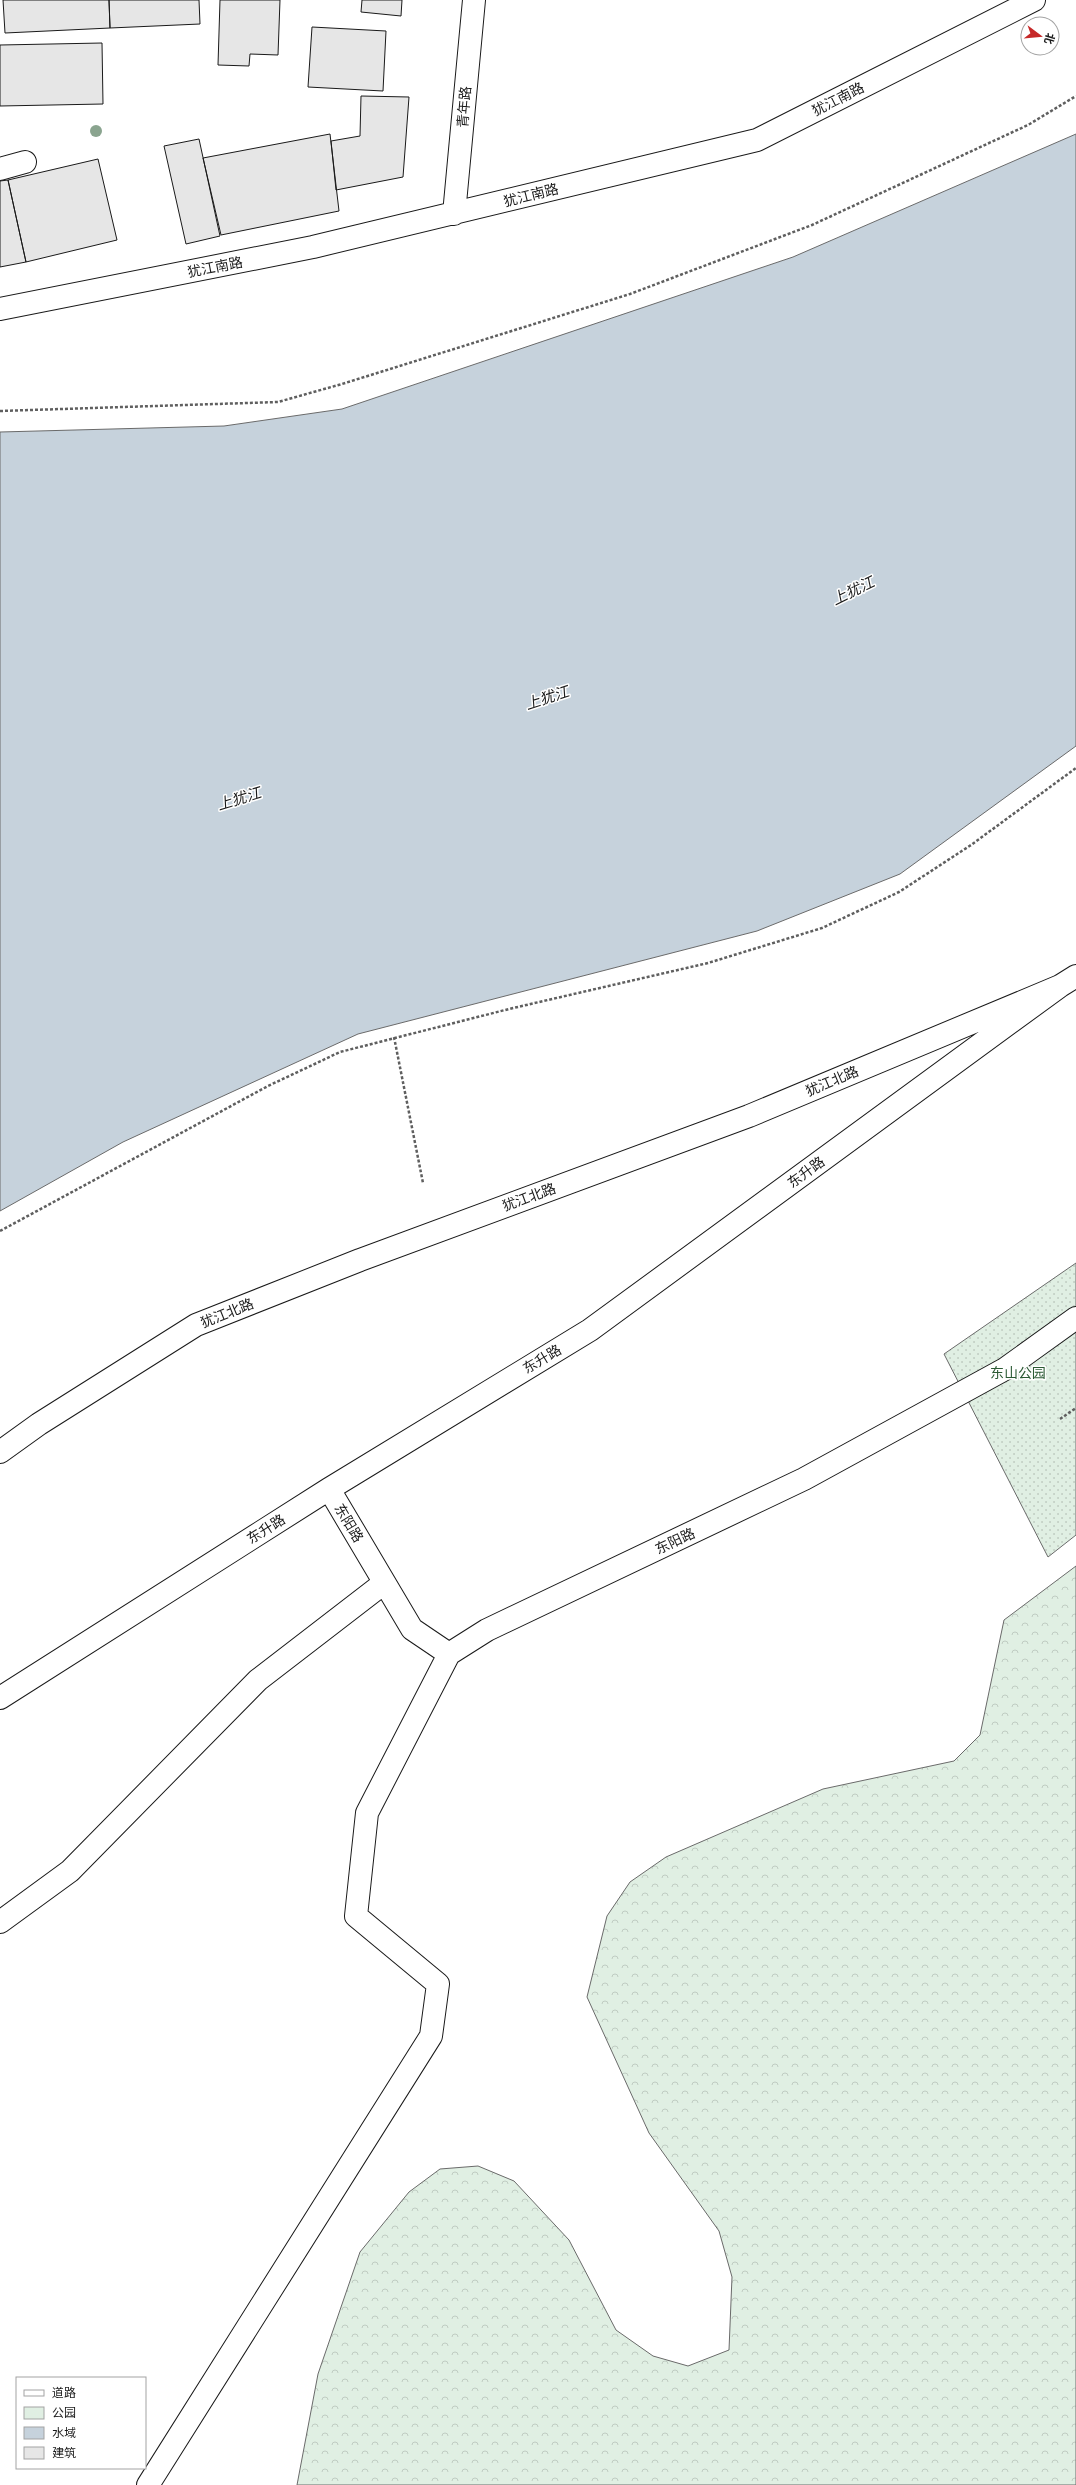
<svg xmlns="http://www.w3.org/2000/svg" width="1076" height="2485" font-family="'Work Sans','Noto Sans SC',sans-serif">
<defs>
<pattern id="green-dots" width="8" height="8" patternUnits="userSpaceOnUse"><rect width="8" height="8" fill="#e0efe3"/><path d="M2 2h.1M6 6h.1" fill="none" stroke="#c0ccc2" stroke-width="1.8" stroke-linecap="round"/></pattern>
<pattern id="forest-crowns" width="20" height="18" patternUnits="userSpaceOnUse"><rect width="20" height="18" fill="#e0efe3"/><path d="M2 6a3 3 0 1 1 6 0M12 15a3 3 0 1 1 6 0" fill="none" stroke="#c0ccc2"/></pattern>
</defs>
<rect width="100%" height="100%" fill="#fff"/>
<path fill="url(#green-dots)" stroke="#6a6a6a" d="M1076,1263V1535L1048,1557L944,1354Z"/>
<path fill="url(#forest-crowns)" stroke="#6a6a6a" d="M1076,1566V2485H297L318,2374L360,2252L409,2192L440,2169L478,2166L514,2181L569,2240L616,2330L653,2356L688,2366L729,2350L732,2277L719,2231L649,2133L587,1997L607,1916L630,1882L666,1857L823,1789L954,1761L980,1735L1004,1620Z"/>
<path fill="#c6d2dc" stroke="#6a6a6a" d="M1076,134V746L900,874L757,931L358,1034L123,1142L0,1211V432L224,426L342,409L793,257Z"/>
<path fill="#e6e6e6" stroke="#1a1a1a" d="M3,0H109L110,28L5,33Z
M109,0H199L200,24L110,28Z
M220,0H280L278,55L250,54L249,66L218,65Z
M362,0H402L401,16L361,12Z
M312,27L386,31L383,91L308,87Z
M102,43L103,104L0,106V45Z
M361,96L409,97L403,177L336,190L331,141L360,136Z
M330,134L339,211L221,235L203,158Z
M199,139L220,236L186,244L164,146Z
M98,159L117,240L26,262L8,180Z
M8,180L26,262L0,267V181Z"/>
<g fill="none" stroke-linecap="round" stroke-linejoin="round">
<g stroke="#1a1a1a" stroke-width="24">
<path id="minor" d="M0,169L25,162
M454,214L474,0
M0,309L313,247L757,140L1034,0
M0,1452L39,1424L196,1325L360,1260L749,1116L1060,986L1076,976
M329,1489L412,1629L449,1654L487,1630L804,1479L1005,1369L1076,1318
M0,1698L329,1489L590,1330L1060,986
M0,1922L70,1871L258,1680L384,1583
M148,2485L431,2036L438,1984L356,1916L367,1813L449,1654"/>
</g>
<path stroke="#5f5f5f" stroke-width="2.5" stroke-dasharray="3 2" stroke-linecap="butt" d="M0,411L278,402L342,384L630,294L812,225L1028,125L1076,96
M394,1037L423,1183
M0,1231L268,1086L340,1052L509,1009L708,963L822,928L899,892L971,845L1076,768
M1060,1419L1076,1408"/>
<use href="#minor" stroke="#fff" stroke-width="22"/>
</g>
<circle fill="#8aa48f" cx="96" cy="131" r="6"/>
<g text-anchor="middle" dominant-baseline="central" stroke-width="3" stroke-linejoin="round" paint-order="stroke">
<g font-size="14" fill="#1a1a1a" stroke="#fff">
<text transform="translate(838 99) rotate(-27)">犹江南路</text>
<text transform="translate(464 107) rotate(-85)">青年路</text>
<text transform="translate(531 195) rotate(-14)">犹江南路</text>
<text transform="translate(215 267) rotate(-11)">犹江南路</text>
<text transform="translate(832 1081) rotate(-23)">犹江北路</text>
<text transform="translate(806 1172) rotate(-36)">东升路</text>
<text transform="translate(529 1197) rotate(-20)">犹江北路</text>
<text transform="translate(227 1313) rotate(-22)">犹江北路</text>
<text transform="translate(542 1359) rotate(-31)">东升路</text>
<text transform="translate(349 1523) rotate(59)">东阳路</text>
<text transform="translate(266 1529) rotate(-32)">东升路</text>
<text transform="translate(675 1541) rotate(-25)">东阳路</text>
</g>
<g font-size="14" fill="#2b5a34" stroke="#fff">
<text x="1018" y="1373">东山公园</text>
</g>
<g font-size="15" font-style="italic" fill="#1a1a1a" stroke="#fff">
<text transform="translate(853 591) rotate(-26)">上犹江</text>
<text transform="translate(547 698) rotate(-18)">上犹江</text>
<text transform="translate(239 799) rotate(-17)">上犹江</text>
</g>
</g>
<rect x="16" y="2377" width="130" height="92" fill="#ffffff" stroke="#a3a3a3"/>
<rect x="24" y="2390" width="20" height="6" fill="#ffffff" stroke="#a3a3a3"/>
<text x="52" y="2397" font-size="12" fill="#1a1a1a">道路</text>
<rect x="24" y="2407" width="20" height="12" fill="#e0efe3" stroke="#a3a3a3"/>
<text x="52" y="2417" font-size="12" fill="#1a1a1a">公园</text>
<rect x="24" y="2427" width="20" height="12" fill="#c6d2dc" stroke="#a3a3a3"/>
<text x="52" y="2437" font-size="12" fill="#1a1a1a">水域</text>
<rect x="24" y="2447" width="20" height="12" fill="#e6e6e6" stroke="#a3a3a3"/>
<text x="52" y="2457" font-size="12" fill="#1a1a1a">建筑</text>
<g transform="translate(1040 36) rotate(106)"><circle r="19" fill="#ffffff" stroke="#a3a3a3"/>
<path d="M0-3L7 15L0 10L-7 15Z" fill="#c62828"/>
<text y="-6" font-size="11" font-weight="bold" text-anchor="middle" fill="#1a1a1a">北</text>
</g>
</svg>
